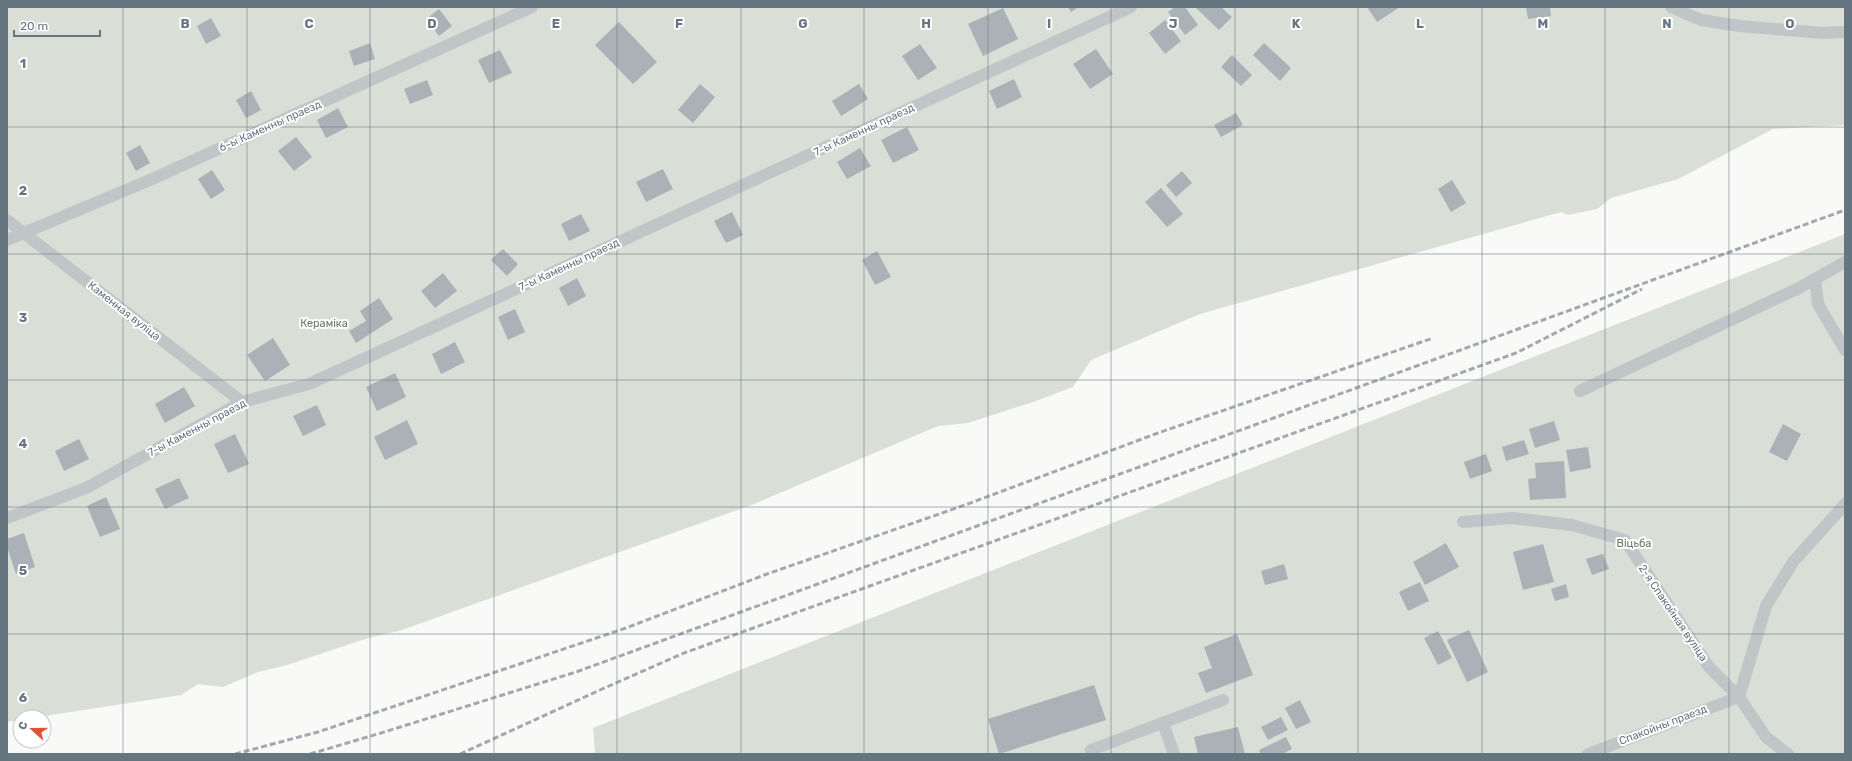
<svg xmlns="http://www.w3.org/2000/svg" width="1852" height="761" font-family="Rubik,sans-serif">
<rect width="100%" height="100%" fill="#f9f9f7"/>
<path fill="#d9ded6" d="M7,7H1845V125L1773,129L1678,179L1611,198L1597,209L1568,215L1561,212L1200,314L1091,360L1073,387L1033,402L968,423L938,426L754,504L399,631L368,638L287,665L258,672L223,687L198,684L181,695L38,717H20V720L7,722Z
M1845,234V754H595L593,728Z"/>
<path fill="#aab2b7" d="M1068,7H1079L1071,12Z
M1175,7H1185L1198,25L1185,35L1168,12Z
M1195,7H1221L1232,17L1219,30Z
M1367,7H1400L1377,22Z
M1526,7H1550L1551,16L1528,19Z
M1003,8L1018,39L983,56L968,24Z
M439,9L452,26L439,36L426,19Z
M211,18L221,36L206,44L197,26Z
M1165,20L1181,41L1165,54L1149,33Z
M619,22L657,62L633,84L595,45Z
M370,43L375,59L354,66L349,51Z
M1264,43L1291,68L1280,81L1253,55Z
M920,44L937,68L918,80L902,56Z
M1096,49L1113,74L1090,89L1073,64Z
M500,50L512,73L489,83L478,60Z
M1232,55L1252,75L1241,86L1221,67Z
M1014,79L1022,97L997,109L989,91Z
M427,80L433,95L410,104L404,89Z
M700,84L715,97L693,123L678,110Z
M859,84L868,99L841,116L832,101Z
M251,91L261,110L246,118L236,100Z
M338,108L348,127L326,138L317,120Z
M1236,113L1243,125L1221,137L1214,125Z
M907,127L919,150L893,163L881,140Z
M296,137L312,157L294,171L278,151Z
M140,145L150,163L136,171L126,153Z
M860,148L871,166L847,179L837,162Z
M663,169L673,189L646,202L636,182Z
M212,170L225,190L211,199L198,179Z
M1182,171L1192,183L1176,197L1166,185Z
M1452,180L1466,203L1451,212L1438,189Z
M1161,188L1183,214L1167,227L1145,202Z
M732,212L743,235L726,243L714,221Z
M581,214L590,231L569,241L561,224Z
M503,249L518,264L507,276L491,260Z
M877,251L891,277L875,285L862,260Z
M443,273L457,291L435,308L421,291Z
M577,278L586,296L568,306L559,288Z
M379,298L393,319L356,343L349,331L366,321L360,311Z
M515,309L525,332L508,340L498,317Z
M273,338L290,365L265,381L247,355Z
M455,342L465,362L441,374L432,354Z
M395,373L406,397L377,411L366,387Z
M184,387L195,406L165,423L155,404Z
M317,405L326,425L303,436L293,416Z
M407,420L418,444L385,460L374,437Z
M1554,421L1560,440L1535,448L1529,429Z
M1783,424L1801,434L1787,461L1769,452Z
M235,434L249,464L228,473L214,444Z
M79,439L89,459L64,471L55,451Z
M1524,440L1529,454L1506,461L1502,447Z
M1588,447L1591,468L1570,472L1566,450Z
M1486,454L1492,471L1470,479L1464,462Z
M1564,461L1566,498L1530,500L1528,479L1536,478L1535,463Z
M179,478L189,498L165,509L155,489Z
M106,497L120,529L100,537L87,506Z
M24,533L35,567L16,574L7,547V539Z
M1446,543L1459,567L1425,585L1413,562Z
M1543,544L1554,582L1523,590L1513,552Z
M1603,554L1609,569L1592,575L1586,559Z
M1284,564L1288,579L1265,585L1261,571Z
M1420,582L1429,601L1408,611L1399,592Z
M1566,584L1569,597L1555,601L1551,589Z
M1469,630L1488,672L1467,682L1447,640Z
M1438,631L1452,658L1438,665L1424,638Z
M1237,634L1253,675L1206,693L1198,673L1212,668L1204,647Z
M1094,685L1106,720L999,754L988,719Z
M1300,700L1311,722L1296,729L1285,708Z
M1281,717L1288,730L1268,740L1261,727Z
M1238,727L1245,754H1198L1194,737Z
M1286,737L1292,749L1282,754H1261L1259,750Z"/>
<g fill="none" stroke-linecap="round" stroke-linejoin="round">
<path stroke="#c0c5c8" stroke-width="12" d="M1671,7L1701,20L1740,26L1822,33L1845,32
M7,220L242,402
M7,240L150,180L532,7
M1815,279L1818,304L1845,350
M1580,391L1799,288L1845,262
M7,518L86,488L242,402L309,384L1131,7
M1463,522L1512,518L1572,525L1625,540L1709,667L1739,697L1588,754
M1163,723L1174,754
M1091,750L1223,700
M1788,754L1766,737L1739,697L1766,606L1793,562L1845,504"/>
<path stroke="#a2a9ae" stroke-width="3" stroke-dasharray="6 3" stroke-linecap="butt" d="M235,754L318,732L626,628L767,574L965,505L1158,433L1433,338
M310,754L381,733L576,672L1845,210
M460,754L600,690L684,653L1516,353L1642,289"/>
</g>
<path fill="none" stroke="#667680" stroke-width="1" stroke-opacity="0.55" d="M123,7V754M247,7V754M370,7V754M494,7V754M617,7V754M741,7V754M864,7V754M988,7V754M1111,7V754M1235,7V754M1358,7V754M1482,7V754M1605,7V754M1729,7V754M7,127H1845M7,254H1845M7,380H1845M7,507H1845M7,634H1845"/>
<g text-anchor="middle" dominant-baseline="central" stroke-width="4" stroke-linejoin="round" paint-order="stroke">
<g font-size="11" fill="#667680" stroke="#fff">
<text transform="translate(270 126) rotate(-24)">6-ы Каменны праезд</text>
<text transform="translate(864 130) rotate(-25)">7-ы Каменны праезд</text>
<text transform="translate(569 265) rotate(-25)">7-ы Каменны праезд</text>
<text transform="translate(124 311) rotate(38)">Каменная вуліца</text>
<text transform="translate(197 428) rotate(-28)">7-ы Каменны праезд</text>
<text transform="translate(1673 613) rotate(56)">2-я Спакойная вуліца</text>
<text transform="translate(1663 725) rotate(-21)">Спакойны праезд</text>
</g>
<g font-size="11" fill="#697964" stroke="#fff">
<text x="324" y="323">Кераміка</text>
<text x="1634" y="543">Віцьба</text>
</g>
</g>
<g font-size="13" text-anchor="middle" font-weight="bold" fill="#667680" stroke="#fff" stroke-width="4" stroke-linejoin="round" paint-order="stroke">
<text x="185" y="28">B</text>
<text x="309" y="28">C</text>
<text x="432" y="28">D</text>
<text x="556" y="28">E</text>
<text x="679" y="28">F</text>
<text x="803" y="28">G</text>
<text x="926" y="28">H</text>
<text x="1049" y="28">I</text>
<text x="1173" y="28">J</text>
<text x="1296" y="28">K</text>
<text x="1420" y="28">L</text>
<text x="1543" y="28">M</text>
<text x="1667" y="28">N</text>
<text x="1790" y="28">O</text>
<text x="23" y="68">1</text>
<text x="23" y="195">2</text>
<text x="23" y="322">3</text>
<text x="23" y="448">4</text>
<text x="23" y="575">5</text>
<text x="23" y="702">6</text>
</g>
<rect width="1852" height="761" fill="none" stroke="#667680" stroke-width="16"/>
<g transform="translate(32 729) rotate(291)"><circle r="19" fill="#ffffff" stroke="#c2c8cc"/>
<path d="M0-3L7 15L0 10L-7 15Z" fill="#db5435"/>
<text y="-6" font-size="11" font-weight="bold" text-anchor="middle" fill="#667680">С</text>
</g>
<path d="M14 30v6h86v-6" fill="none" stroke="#667680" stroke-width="2"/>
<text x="20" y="30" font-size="12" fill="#667680" stroke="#ffffff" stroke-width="3" paint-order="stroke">20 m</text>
</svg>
